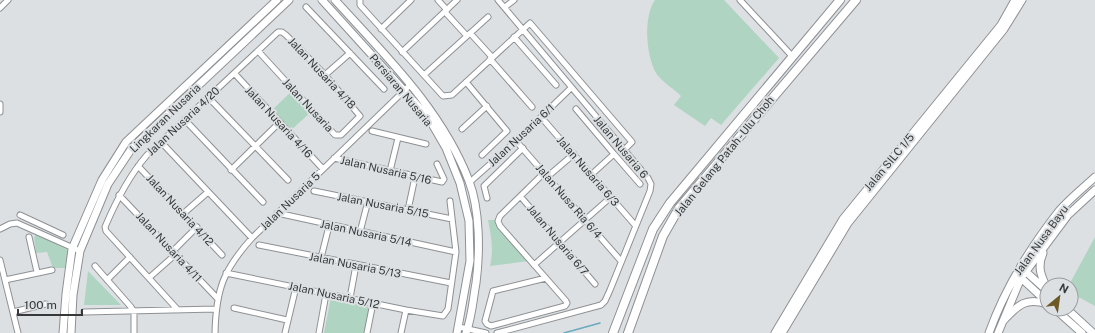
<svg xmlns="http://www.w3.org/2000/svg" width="1095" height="333" font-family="'Public Sans',sans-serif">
<rect width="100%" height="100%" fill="#dce0e3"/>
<path fill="#afd4c2" d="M655,0H724L779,58L721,125L711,118L705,126L674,105L681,96C674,89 661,81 656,73C646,55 643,17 655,0Z
M291,92L311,112L290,131L271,111Z
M488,220H497L529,261L490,266C494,250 491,236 488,220Z
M37,234L68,250L65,268H53L47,252L36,253L34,237Z
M1095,237V306L1071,293V285H1069Z
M88,271L121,305H84Z
M331,297L371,306L366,333H324Z"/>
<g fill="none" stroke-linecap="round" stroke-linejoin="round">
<path stroke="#6aa9be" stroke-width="1.5" d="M564,333L600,323"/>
<g stroke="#8e9194" stroke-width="7">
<path id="street" d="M360,0V5L443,96L452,95L530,23L632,142L624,150
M438,0L447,10
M740,0L792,56
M306,7L384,89
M505,7L514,0
M0,8L8,0
M445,12L467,36
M381,29L411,0
M470,33L492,57
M514,37L556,85
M402,52L457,0
M490,59L532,107
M235,74L323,169
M325,75L350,53
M424,75L488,17
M466,82L507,131L482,155
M208,97L288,180
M0,104V112
M576,109L614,154
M541,117L635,225
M185,120L263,202
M462,129L487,106
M372,131L426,144
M516,141L621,261
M161,142L252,238
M334,158L442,182L444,179L437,164
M138,166L222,255
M231,170L279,123
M390,171L398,138
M544,173L500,216L498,221L500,226L566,301L567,303L565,306L491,326L487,324L485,321L493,291L546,278
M592,174L614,154L640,184
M547,177L574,154
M470,182L516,141L571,88
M314,191L452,219
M119,195L218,299
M521,197L595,284
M487,198L484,186L523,148
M408,210L415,177
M184,213L208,192
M277,213L456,252
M20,215L63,235
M0,229L10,224L17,223L80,251
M360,232L368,201
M29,237L37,272
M259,245L451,283
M173,251L197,227
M321,258L329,226
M0,260L18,333
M534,265L611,197
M95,266L131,307L134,312V333
M226,273L406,310L443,316L448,309L456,252L450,201
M150,277L176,254
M5,280L52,270
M107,280L130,257
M350,298L356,265
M234,308L287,320
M178,310L106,231L105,227C116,201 128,177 147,155L278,32H282L286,35L325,75L360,116L341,135H335L259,52
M13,312L46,304
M84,312L216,309
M459,327L486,333
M215,333C216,290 223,270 252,238L410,85
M285,333L296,287
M319,333L326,294
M367,333L373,303
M401,333L406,310
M497,333L601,305L605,301L610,290L650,191L651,184L648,178L498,0"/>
</g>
<g stroke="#8e9194" stroke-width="9">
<path id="secondary" d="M322,0L428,117L446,148L460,183L469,221L470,261L457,333
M335,0C385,55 442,110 469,181C480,210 480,252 476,283C473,299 472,317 466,333
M1043,253C1037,267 1041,276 1047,288
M1023,269L1045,289
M1019,276L1047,302
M1055,309L1082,333
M1067,309L1093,333
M1004,320C1018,305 1026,297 1047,304
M63,333L66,294L72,249L102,180L126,142L277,0
M71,333L73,295L80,251L108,184L132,148L289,0
M775,333L843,219L1001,25L1015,0
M782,333L848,223L1004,29L1022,0
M989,333C1005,288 1030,248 1059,211C1069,199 1083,188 1095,177
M998,333L1021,278L1068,215L1095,190"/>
</g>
<g stroke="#8e9194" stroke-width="10">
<path id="primary" d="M613,333L653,229L670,203L840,0
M628,333L663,236L679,208L856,0"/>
</g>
<use href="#street" stroke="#fff" stroke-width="5"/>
<use href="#secondary" stroke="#fff" stroke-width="7"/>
<use href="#primary" stroke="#fff" stroke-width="8"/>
</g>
<g text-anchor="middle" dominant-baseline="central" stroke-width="4" stroke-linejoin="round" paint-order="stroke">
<g font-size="11" fill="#363839" stroke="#dce0e3">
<text transform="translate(322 73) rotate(47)">Jalan Nusaria 4/18</text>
<text transform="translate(401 90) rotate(50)">Persiaran Nusaria</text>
<text transform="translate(308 105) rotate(47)">Jalan Nusaria</text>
<text transform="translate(165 118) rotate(-44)">Lingkaran Nusaria</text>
<text transform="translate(183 121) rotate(-43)">Jalan Nusaria 4/20</text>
<text transform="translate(279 122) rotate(47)">Jalan Nusaria 4/16</text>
<text transform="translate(521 135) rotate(-43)">Jalan Nusaria 6/1</text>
<text transform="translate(621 147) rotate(50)">Jalan Nusaria 6</text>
<text transform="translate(724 156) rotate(-51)">Jalan Gelang Patah - Ulu Choh</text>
<text transform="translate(889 162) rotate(-50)">Jalan SILC 1/5</text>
<text transform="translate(386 170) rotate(13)">Jalan Nusaria 5/16</text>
<text transform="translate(588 171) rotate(49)">Jalan Nusaria 6/3</text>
<text transform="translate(290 201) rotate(-44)">Jalan Nusaria 5</text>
<text transform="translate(569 201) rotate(49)">Jalan Nusa Ria 6/4</text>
<text transform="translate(383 205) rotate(11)">Jalan Nusaria 5/15</text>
<text transform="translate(180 210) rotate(47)">Jalan Nusaria 4/12</text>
<text transform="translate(366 233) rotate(12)">Jalan Nusaria 5/14</text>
<text transform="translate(558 240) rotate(50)">Jalan Nusaria 6/7</text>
<text transform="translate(1041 240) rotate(-54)">Jalan Nusa Bayu</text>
<text transform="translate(169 247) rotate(47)">Jalan Nusaria 4/11</text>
<text transform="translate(355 265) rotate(11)">Jalan Nusaria 5/13</text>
<text transform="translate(334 295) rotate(12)">Jalan Nusaria 5/12</text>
</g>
</g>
<g transform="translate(1059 297) rotate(29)"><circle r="19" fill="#dce0e3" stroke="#9a9d9f"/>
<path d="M0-3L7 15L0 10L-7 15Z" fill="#6c5927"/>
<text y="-6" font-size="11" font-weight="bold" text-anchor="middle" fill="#363839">N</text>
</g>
<path d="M18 309v6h64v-6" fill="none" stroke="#363839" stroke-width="2"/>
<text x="24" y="309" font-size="12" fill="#363839" stroke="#dce0e3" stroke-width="3" paint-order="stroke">100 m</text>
</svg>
